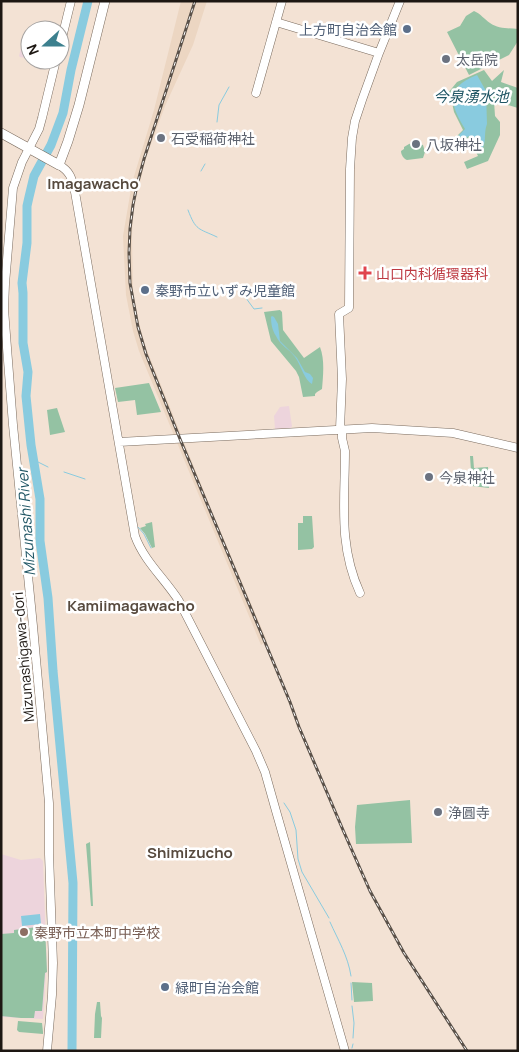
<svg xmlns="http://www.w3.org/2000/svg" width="519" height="1052" font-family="Manrope,'Noto Sans JP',sans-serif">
<rect width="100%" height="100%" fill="#f3e2d4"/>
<path fill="#ecd6c2" d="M181,1H207L193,45L165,106L146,158L133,211L132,236L133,294L139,323L146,348L213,514L267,641L261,645L139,351L133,331L126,295L123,236L132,183L154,110Z"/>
<path fill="#edd4dc" d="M25,33L30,34V59L20,57L19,56Z
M289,406L292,426L291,428L275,429L274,416L280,407Z
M1,854L21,860L40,858L43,861L47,972L46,973L43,1019L1,1017Z"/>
<path fill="#94c2a3" d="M474,11C481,14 484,19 490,23C498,29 509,28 518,29V41L509,55L469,75L447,32L460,26L466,16Z
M484,70L492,81L504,70L501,82L518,88V108L494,101L495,116L500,122V135L488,161L467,169L464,162L478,156L469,138L461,141L457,136L463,130L454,112L451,98L448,99V93L457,82Z
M412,143L414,148L416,149L420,144L423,145L425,152L423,158L407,160C404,159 401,155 401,151L404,149V147L409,144Z
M280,310L282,312L283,330L304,358L320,347C325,360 323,376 322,389L317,392L315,394V396L303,397L299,377L296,371L271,341L264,312Z
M149,383L161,412L137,415L135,400L118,402L115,388Z
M57,408L65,432L50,435L47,410Z
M470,456H473L474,468L488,467L489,488L472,486Z
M303,516H312L314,547L312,549L298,550V523H303Z
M152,522L155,547L152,548L145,534L140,528L146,526L145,524Z
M410,800L412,843L356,844L355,827L357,805Z
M90,842L93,906H91L86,844Z
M45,926L47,972L45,973L42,1011H35L34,1018H21L1,1016V934L14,933V930Z
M352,982L372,983L373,1001L354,1002Z
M97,1002H100L101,1016L102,1018L101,1038H94L95,1014Z
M18,1021L42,1023L43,1032V1034L19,1032L17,1030Z"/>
<path fill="#89cbdf" d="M477,75L486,91L487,124C483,134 488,145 479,153L469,136L462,140L459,135L465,129C450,105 445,87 477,75Z
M272,316L274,317L278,324L280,341L297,358L305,372L310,374L313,378L312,384C304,380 301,365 295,357C289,349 280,345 276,336C272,330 271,323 271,317Z
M40,914L41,924L22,926L21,916Z"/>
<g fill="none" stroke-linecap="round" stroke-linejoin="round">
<path stroke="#89cbdf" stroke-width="1" d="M217,122L219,105L229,87
M201,171L205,164
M188,210C196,231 198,228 217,237
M240,290L254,309L262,308
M34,460L48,467
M64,472L85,479
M138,527L144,534L151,548
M284,803L290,812L296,830L298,859L302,872L329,918
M330,922C338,940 348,956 351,976
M351,983L352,1000
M352,1006L354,1023L353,1038
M352,1048L353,1044"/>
<path stroke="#89cbdf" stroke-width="9" d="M72,1051L73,883L53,671L48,598L40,541V499L31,445L26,396L28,372L23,343V293L22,283L27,243V206L29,197L34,176L51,145L63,113L71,70L88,1"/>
<g stroke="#7b6c5f" stroke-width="9">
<path id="tertiary" d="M276,22L379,53
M60,46L71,1
M256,93L282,1
M59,165C71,172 72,179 75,192L135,536C144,561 165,579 179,601L256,751L265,772L276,811L345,1051
M340,429L342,379L339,314L349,308L350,169L352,138L355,121L362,100L379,53L400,1
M342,429V438L345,451C345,501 338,545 360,593
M119,442L372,428L453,433L518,448
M47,1051L52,995L53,963L49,854V803L33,626L13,425L4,309L5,284L13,188L22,162L39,129L42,118L56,60"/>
</g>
<g stroke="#7b6c5f" stroke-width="10">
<path id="secondary" d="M1,133L59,165L68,141L79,105L105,1"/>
</g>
<use href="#tertiary" stroke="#fff" stroke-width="8"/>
<use href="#secondary" stroke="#fff" stroke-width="9"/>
<g stroke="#5a5149" stroke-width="3">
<path id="rail" d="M195,1L144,159L137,185L133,205L130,229L129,253L130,283L138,327L146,354L180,439L290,702L299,727L343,830L370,891L404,953L467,1051"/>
</g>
<use href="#rail" stroke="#fff" stroke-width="1" stroke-dasharray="4" stroke-linecap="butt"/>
</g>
<g fill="#5c6f8a" stroke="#fff" stroke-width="2">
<circle cx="407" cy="29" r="5"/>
<circle cx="145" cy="290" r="5"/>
<circle cx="165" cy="987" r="5"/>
</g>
<g fill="#6b7280" stroke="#fff" stroke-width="2">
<circle cx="446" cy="59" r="5"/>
<circle cx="161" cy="138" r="5"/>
<circle cx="416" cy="144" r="5"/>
<circle cx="429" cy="477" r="5"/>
<circle cx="438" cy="812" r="5"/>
</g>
<path fill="#e0444e" stroke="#fff" stroke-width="2" d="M362.5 265.5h5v5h5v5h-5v5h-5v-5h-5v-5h5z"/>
<circle fill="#8d6e63" stroke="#fff" stroke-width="2" cx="24" cy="932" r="5"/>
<g text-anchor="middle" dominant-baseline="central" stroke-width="5" stroke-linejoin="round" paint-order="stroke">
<g font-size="14" fill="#4e5e75" stroke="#fff" text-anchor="start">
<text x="397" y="29" text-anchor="end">上方町自治会館</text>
<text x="155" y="290">秦野市立いずみ児童館</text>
<text x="175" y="987">緑町自治会館</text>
</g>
<g font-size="14" fill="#5b616d" stroke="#fff" text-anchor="start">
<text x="456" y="59">太岳院</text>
<text x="171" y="138">石受稲荷神社</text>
<text x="426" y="144">八坂神社</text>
<text x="439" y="477">今泉神社</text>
<text x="448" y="812">浄圓寺</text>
</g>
<g font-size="14" fill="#be3a42" stroke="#fff" text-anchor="start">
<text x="376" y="273">山口内科循環器科</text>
</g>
<g font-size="14" fill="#1d1712" stroke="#fff">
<text transform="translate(23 657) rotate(-95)">Mizunashigawa-dori</text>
</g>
<g font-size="14" fill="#785e54" stroke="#fff" text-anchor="start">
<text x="34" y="932">秦野市立本町中学校</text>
</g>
<g font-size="15" font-style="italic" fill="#1f5564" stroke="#fff">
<text x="471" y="96">今泉湧水池</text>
<text transform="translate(26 522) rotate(-94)">Mizunashi River</text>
</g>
<g font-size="15" font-weight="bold" fill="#574a3e" stroke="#fff">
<text x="93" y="183">Imagawacho</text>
<text x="131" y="605">Kamiimagawacho</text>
<text x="190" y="852">Shimizucho</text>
</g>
</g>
<rect width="519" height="1052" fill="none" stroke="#1d1712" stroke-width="5"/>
<g transform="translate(45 45) rotate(249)"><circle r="24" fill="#ffffff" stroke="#a5a2a0"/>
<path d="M0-4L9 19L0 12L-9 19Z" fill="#3c808e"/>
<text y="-8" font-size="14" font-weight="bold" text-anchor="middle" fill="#1d1712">N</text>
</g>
</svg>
